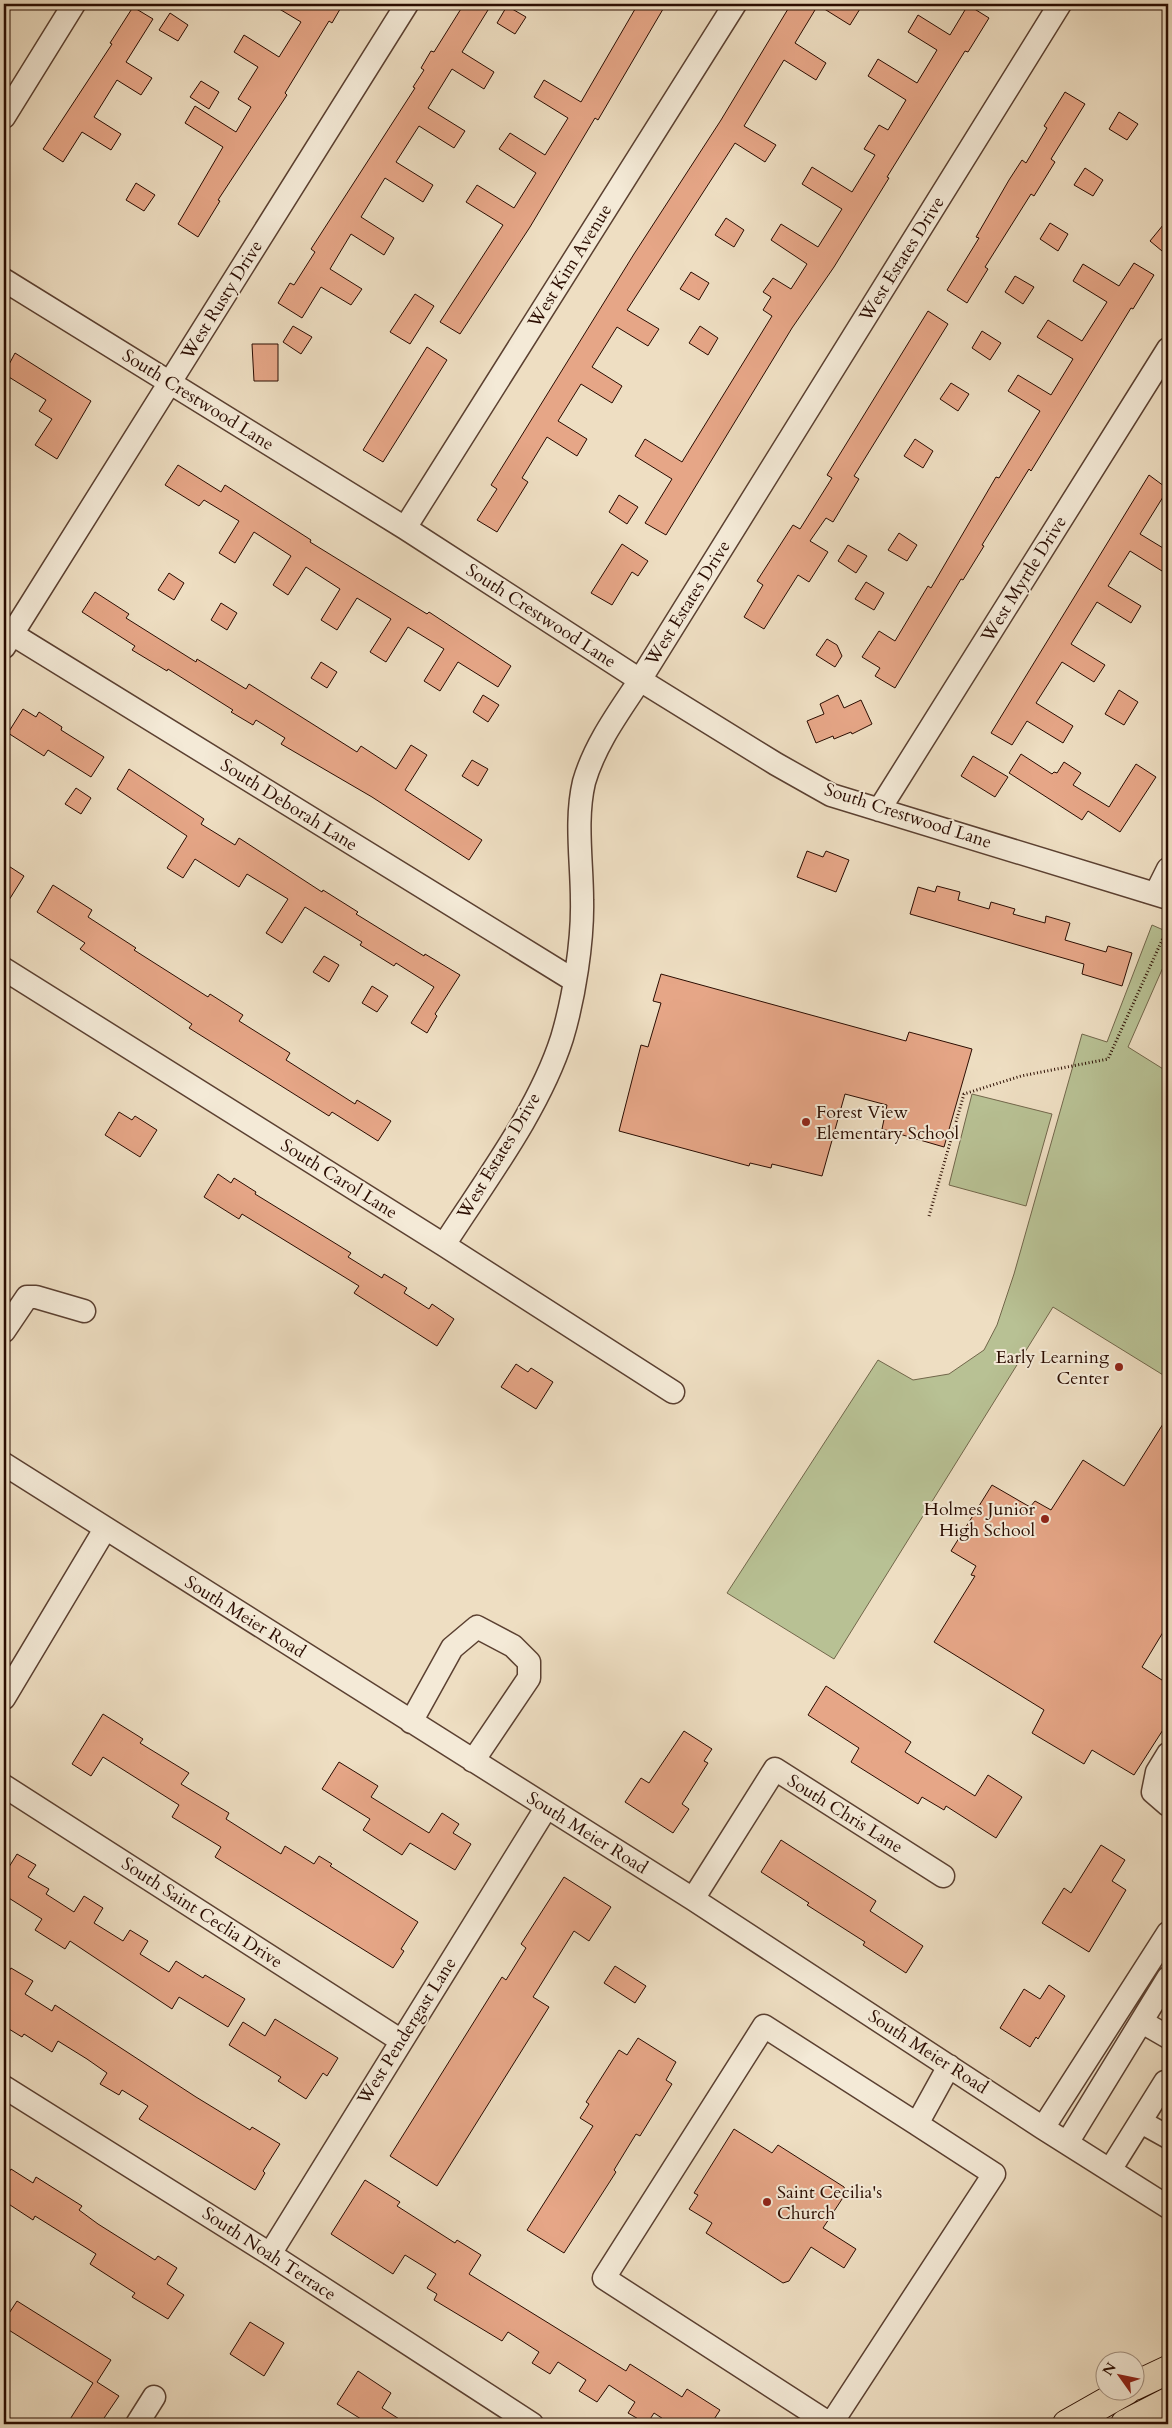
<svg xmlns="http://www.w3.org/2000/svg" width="1172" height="2428" font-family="Cardo,serif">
<rect width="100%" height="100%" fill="#eedec2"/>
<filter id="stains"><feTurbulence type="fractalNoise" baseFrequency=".004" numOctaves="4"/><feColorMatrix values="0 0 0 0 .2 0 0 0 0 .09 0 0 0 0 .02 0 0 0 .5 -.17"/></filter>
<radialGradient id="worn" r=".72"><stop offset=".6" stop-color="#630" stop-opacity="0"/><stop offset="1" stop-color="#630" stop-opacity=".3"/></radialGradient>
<path fill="#b8c194" stroke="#71664a" d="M1152,925L1168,932V956L1128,1047L1168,1072V1378L1053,1307L834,1659L727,1593L878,1360L913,1380L949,1374L984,1350L997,1325L1014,1274L1082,1034L1107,1042Z
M972,1094L1052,1114L1026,1206L949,1185Z"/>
<path fill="#e6a687" stroke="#2a0c01" d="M271,4H343L332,23L329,21L285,93L287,95L218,200L220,201L198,237L178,224L223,147L185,123L195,106L236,132L251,107L238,99L258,67L234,52L244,35L279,57L301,22Z
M464,4H477L488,10L462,52L494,72L484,89L452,69L428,108L465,131L454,148L419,126L396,162L433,185L423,202L385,178L361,217L394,238L384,255L351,234L330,269L362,289L351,305L321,287L302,318L278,303L290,283L294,285L315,252L311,249L415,88L413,87L424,70L421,68L431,51L434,52Z
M638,4H666L598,120L595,118L530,227L460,334L440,322L503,225L466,202L477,185L514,208L536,173L499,149L510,133L545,155L568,118L534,97L544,80L581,102Z
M791,4H863L850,25L818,5L795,43L826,63L816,80L784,60L744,126L776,145L765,162L735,143L627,310L659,329L648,346L617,327L592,367L622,386L612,403L581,384L558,421L587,439L577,456L547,437L522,478L528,482L497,532L477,520L497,489L491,485L634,254L721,120Z
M968,5L989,18L968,52L965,51L887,177L889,178L834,267L792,328L666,535L645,523L672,479L635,456L645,439L682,462L772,316L763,310L771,297L763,292L773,278L791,289L807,264L771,240L781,224L818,247L842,209L802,184L812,167L852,192L875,155L864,149L879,125L888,130L906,100L868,76L878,59L917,83L937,50L908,32L918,15L950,35Z
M507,6L526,17L515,34L497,23Z
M133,7L153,19L126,62L152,78L141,95L117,80L94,117L121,134L111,150L82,132L63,162L43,149L112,44L110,43Z
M170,13L188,25L178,41L159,30Z
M201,81L219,92L209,109L190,97Z
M1065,92L1085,104L1051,159L1055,162L1034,196L1031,194L985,267L988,269L967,303L947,290L979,238L976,237L1009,180L1022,160L1026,163L1047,128L1044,126Z
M1119,112L1138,124L1127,140L1109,129Z
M1085,168L1103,180L1093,196L1074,185Z
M136,183L155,195L144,211L126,200Z
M726,218L744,230L734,247L715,235Z
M1168,219V256L1150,241Z
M1050,223L1068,234L1058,251L1040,239Z
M1134,263L1154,275L1133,309L1131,308L1031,471L1029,469L982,545L984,546L963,580L961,579L895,688L875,676L880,668L862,657L879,631L895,641L928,586L931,588L996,477L999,478L1040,411L1008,391L1018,375L1051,395L1073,359L1037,337L1048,320L1082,341L1107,302L1073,281L1083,264L1119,286Z
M691,272L709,283L699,300L680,289Z
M1015,276L1034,287L1023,304L1005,292Z
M415,294L434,306L410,344L390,332Z
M928,311L948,324L854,476L859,479L833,522L826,518L810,541L828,552L809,582L798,575L764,629L744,617L763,585L757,581L793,525L800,529L832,478L827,475Z
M293,326L312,337L301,354L283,342Z
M700,326L718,338L708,355L689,343Z
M982,331L1001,343L990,360L972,348Z
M252,344H278V381H254Z
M427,347L447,360L383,462L363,450Z
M15,353L91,401L57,459L35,445L52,419L39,411L46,400L4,374Z
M951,383L969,394L958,411L940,399Z
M915,439L933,451L923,468L904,456Z
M178,465L221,492L225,485L311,540L310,542L427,614L429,612L511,666L498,687L458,662L440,691L424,681L444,649L408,627L386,662L370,652L391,619L357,598L337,630L321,620L340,589L306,567L288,595L273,585L291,556L254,532L235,563L219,553L239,521L204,500L199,506L165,485Z
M1149,475L1168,489L1140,534L1168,551V562L1162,571L1130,551L1108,586L1141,606L1131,623L1097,602L1071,644L1105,665L1094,682L1062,662L1036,703L1073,726L1063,743L1027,721L1012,745L991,733Z
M619,495L638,507L627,524L609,512Z
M899,533L917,545L907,561L888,550Z
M622,544L648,561L638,576L632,572L612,605L591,593Z
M848,545L867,556L856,573L838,561Z
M169,573L184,583L174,600L158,590Z
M866,582L884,593L874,610L855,599Z
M95,592L129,614L126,618L196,662L197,659L246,689L249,684L357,752L361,746L396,769L411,745L427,755L405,790L482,840L469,860L372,797L281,744L285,738L256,720L253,725L231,712L233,710L168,669L167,671L132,650L135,646L82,612Z
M221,603L237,613L227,630L211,620Z
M827,639L837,645L842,656L835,667L816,655Z
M321,662L337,672L327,688L311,678Z
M1119,690L1138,702L1124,725L1105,714Z
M483,695L499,705L488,722L473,712Z
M838,695L844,708L861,700L872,724L852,734L851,732L834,739L833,736L816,743L807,721L824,714L820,704Z
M23,709L36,717L39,712L62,727L61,730L104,757L91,777L48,750L44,756L8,733Z
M1021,754L1052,774L1054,772L1057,773L1064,762L1081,773L1073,785L1109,807L1136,764L1156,777L1120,832L1088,811L1082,820L1009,773Z
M973,756L1008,777L995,797L961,776Z
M472,760L488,769L478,786L462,776Z
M129,769L204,819L201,824L235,845L239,838L322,892L323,890L358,912L356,914L424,956L425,954L460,975L435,1014L437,1016L427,1033L411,1023L434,987L396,963L394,966L360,945L362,942L305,907L282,943L266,933L288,899L247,874L239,887L195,859L183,878L167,868L187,836L117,789Z
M76,788L91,798L81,814L65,804Z
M807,851L823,857L826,851L849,860L836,892L797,877Z
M4,863L24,876L4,908Z
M53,885L92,910L88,917L136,948L134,950L208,997L210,994L243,1015L239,1021L290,1053L286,1060L355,1104L357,1100L391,1121L378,1141L332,1112L329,1116L189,1028L192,1024L80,949L85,943L37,912Z
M937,886L960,892L958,900L989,909L991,902L1015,909L1013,914L1045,923L1046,916L1070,923L1065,940L1106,952L1108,946L1132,953L1122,986L1082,974L1084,964L910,914L918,887L935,892Z
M324,956L339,965L329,982L313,972Z
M661,974L906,1041L909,1032L972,1049L944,1147L882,1129L887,1105L845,1094L822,1176L772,1164L771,1168L750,1163L749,1166L619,1131L641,1045L648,1047L661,1003L653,1001Z
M372,986L388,996L377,1012L362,1003Z
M119,1112L132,1120L135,1116L157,1130L140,1157L105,1135Z
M218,1174L231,1183L234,1178L256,1192L255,1194L351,1253L348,1257L382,1278L384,1274L407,1288L404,1293L429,1309L432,1304L454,1319L437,1346L354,1293L359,1286L242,1214L239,1219L204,1197Z
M516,1364L528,1372L531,1368L553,1382L536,1409L501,1387Z
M1168,1416V1624L1142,1667L1168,1684V1722L1134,1775L1092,1750L1084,1764L1032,1733L1044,1710L934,1642L975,1576L971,1575L976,1566L951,1551L992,1485L1030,1507L1035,1501L1051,1510L1083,1460L1124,1486Z
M826,1686L911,1742L905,1752L975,1796L988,1775L1022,1797L996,1838L946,1806L944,1810L922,1797L918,1804L851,1762L859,1748L808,1715Z
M103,1714L143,1739L140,1743L189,1773L181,1784L229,1813L226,1819L281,1854L285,1846L314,1864L319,1856L332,1864L330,1866L418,1922L401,1949L404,1951L393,1968L215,1857L221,1847L172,1817L179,1805L103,1757L91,1776L72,1764Z
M684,1731L712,1749L704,1761L708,1763L682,1804L689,1809L673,1833L625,1802L641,1778L649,1783Z
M339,1762L378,1786L371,1797L429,1833L442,1813L459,1824L453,1833L471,1844L455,1870L410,1843L402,1855L363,1830L370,1819L322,1789Z
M781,1840L876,1901L870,1911L923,1946L906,1973L863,1945L865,1942L807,1905L809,1903L761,1872Z
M1101,1845L1125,1860L1112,1881L1126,1890L1089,1952L1042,1923L1064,1888L1071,1893Z
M17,1854L36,1865L28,1877L49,1889L46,1894L74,1912L84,1896L103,1908L94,1923L123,1941L130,1930L148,1941L140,1954L169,1972L176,1961L203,1978L205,1975L245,1999L228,2027L179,1997L172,2009L70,1941L65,1949L35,1930L42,1919L4,1895V1875Z
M564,1877L611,1907L589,1941L574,1931L533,1997L549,2007L437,2186L390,2156L502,1977L506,1980L526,1948L521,1944Z
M615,1966L646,1986L635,2003L604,1983Z
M11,1968L33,1981L25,1994L52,2011L55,2005L196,2097L250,2130L252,2127L280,2144L263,2171L265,2173L255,2190L139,2119L148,2106L122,2090L119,2095L100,2084L107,2073L87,2059L58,2041L52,2052L24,2034L22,2037L4,2026V1979Z
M1049,1985L1065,1996L1038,2039L1036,2037L1030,2047L1000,2028L1024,1989L1040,1999Z
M275,2019L338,2058L327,2076L323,2073L306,2099L278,2081L281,2077L229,2045L243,2022L265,2036Z
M638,2038L676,2062L666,2080L672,2084L640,2136L636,2134L614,2170L616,2172L564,2253L527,2230L593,2126L580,2118L589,2104L586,2102L619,2050L627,2055Z
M734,2129L772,2153L778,2145L844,2187L846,2193L823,2228L856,2249L844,2268L811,2247L789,2281L783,2283L706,2233L712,2223L689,2209L698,2195L694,2193Z
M11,2169L33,2183L36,2177L82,2206L79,2210L98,2224L155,2260L158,2256L177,2268L167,2284L184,2295L168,2319L132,2297L135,2293L90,2264L96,2254L35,2216L33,2220L4,2201V2181Z
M365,2180L400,2202L397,2206L455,2243L457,2240L481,2255L469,2274L626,2371L630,2364L682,2397L687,2389L720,2410L711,2424H671L654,2413L647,2424L628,2413L635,2402L609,2385L597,2402L579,2391L586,2380L558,2362L550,2374L532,2363L539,2352L508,2332L502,2341L434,2300L437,2294L427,2288L436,2274L405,2255L393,2274L331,2234Z
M17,2301L111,2360L97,2382L119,2396L100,2424H67L93,2383L4,2327V2321Z
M250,2322L284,2343L264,2376L230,2354Z
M358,2371L391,2393L382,2408L407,2424H369L337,2404Z"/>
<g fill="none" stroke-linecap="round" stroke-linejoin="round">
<g stroke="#5b4031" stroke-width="25">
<path id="minor" d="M4,117L74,4
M4,280L405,528L640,680L776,764L831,795L1168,898
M405,528L735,4
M4,629L575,981
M4,647L407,4
M879,810L1168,349
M1156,893L1168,869
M4,969L444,1245L673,1392
M444,1245C485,1181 539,1110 562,1038C574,998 583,941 582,900C582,862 575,820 584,782C595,744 619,712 640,680L1060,4
M4,1331L27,1297H36L84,1311
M4,1464L693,1899L1043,2128L1168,2207
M4,1698L105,1529
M411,1722L452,1648L477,1627L513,1646L529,1662V1678L473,1761
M1168,1754L1157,1772L1153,1792L1168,1805
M4,1786L400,2040
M693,1899L775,1769L943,1876
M1142,2022L1168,2037
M4,2087L270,2254L532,2424
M1141,2122L1168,2137
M1043,2128L1168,1933
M1067,2143L1168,1978
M1110,2170L1165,2082L1168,2084
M270,2254L546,1808
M137,2424L154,2397
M830,2424L604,2278L764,2026L917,2124
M831,2424L994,2174L917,2124L949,2066"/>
</g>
<g stroke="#2a0c01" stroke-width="30">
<path id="major" d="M1134,2386L1168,2370
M1067,2424L1127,2390
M1125,2424L1168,2402"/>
</g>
<path stroke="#2a0c01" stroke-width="3" stroke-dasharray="1 2.5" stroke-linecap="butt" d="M929,1216L964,1094L1021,1076L1108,1059L1168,927"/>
<use href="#minor" stroke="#f4ead7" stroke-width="22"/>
<use href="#major" stroke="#eedec2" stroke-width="28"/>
</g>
<g fill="#8f2418" stroke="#f4ead7" stroke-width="2">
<circle cx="806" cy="1122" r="5"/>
<circle cx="1119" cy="1367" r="5"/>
<circle cx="1045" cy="1519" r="5"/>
<circle cx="767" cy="2202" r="5"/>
</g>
<g text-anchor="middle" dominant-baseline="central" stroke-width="4" stroke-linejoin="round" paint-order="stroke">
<g font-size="18" fill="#2a0c01" stroke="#f4ead7">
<text transform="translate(902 259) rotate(-58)">West Estates Drive</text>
<text transform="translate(570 266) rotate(-58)">West Kim Avenue</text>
<text transform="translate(222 300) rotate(-58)">West Rusty Drive</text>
<text transform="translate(198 400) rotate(32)">South Crestwood Lane</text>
<text transform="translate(1024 579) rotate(-58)">West Myrtle Drive</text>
<text transform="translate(688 603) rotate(-58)">West Estates Drive</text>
<text transform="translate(541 616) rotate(33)">South Crestwood Lane</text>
<text transform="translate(289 805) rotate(32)">South Deborah Lane</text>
<text transform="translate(908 816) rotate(18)">South Crestwood Lane</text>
<text transform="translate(499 1156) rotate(-59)">West Estates Drive</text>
<text transform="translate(339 1179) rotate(32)">South Carol Lane</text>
<text transform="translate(245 1617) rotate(32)">South Meier Road</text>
<text transform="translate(845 1814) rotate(32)">South Chris Lane</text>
<text transform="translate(587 1833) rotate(32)">South Meier Road</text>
<text transform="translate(202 1913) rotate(33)">South Saint Ceclia Drive</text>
<text transform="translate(407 2031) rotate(-58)">West Pendergast Lane</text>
<text transform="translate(928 2052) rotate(33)">South Meier Road</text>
<text transform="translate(269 2254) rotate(33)">South Noah Terrace</text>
</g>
<g font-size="18" fill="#2a0c01" stroke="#f4ead7" text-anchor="start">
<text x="816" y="1112">Forest View<tspan x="816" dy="21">Elementary School</tspan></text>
<text x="1109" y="1357" text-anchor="end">Early Learning<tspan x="1109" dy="21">Center</tspan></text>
<text x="1035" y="1509" text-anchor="end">Holmes Junior<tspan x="1035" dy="21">High School</tspan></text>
<text x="777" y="2192">Saint Cecilia's<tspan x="777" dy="21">Church</tspan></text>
</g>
</g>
<rect width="1172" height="2428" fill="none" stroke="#eedec2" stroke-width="20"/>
<rect x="5" y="5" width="1162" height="2418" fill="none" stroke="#2a0c01" stroke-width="2.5"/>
<rect x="10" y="10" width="1152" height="2408" fill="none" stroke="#2a0c01"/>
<g transform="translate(1120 2376) rotate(303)"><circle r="24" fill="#f4ead7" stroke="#a39181"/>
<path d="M0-4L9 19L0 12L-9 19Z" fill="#8f2418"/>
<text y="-8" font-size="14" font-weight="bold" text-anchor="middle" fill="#2a0c01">N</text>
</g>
<rect width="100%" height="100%" filter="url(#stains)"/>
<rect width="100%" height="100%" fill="url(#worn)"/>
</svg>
